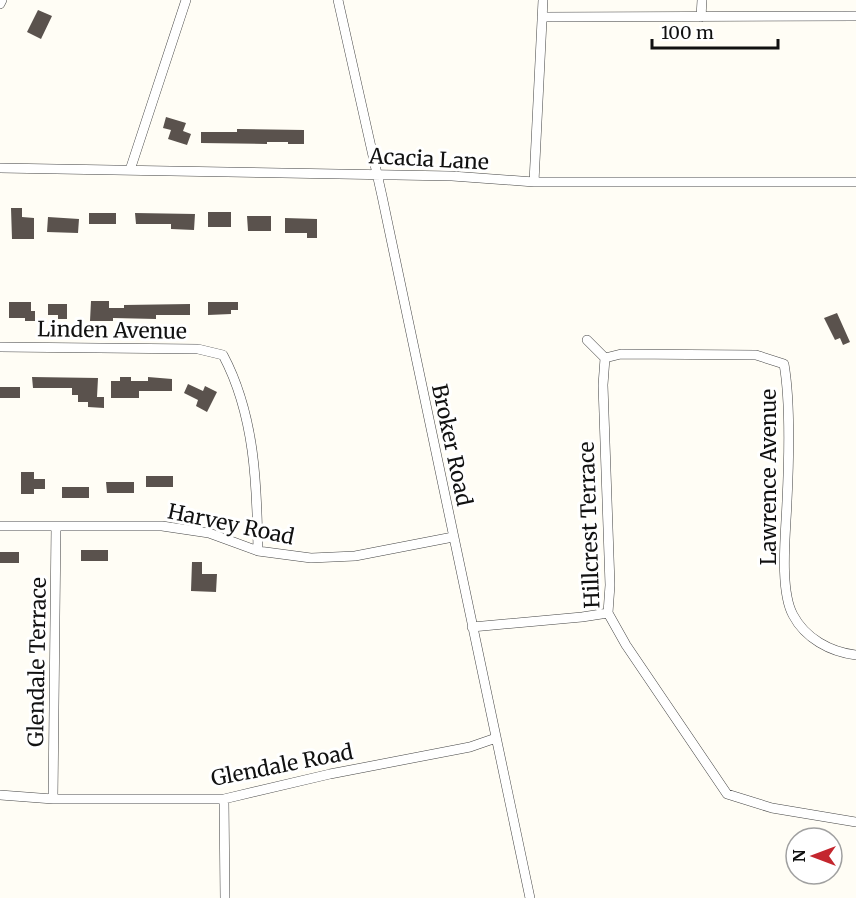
<svg xmlns="http://www.w3.org/2000/svg" width="856" height="898" font-family="Merriweather,serif">
<rect width="100%" height="100%" fill="#fffdf5"/>
<path fill="#5a524d" d="M38,10L52,16L41,39L27,32Z
M166,117L186,123L183,131L191,134L187,145L168,139L171,130L163,128Z
M237,129L304,130V144H288V142H267V144L201,143V132H237Z
M11,208H22V217L34,218V239H12Z
M208,212H231V227H208Z
M89,213H116V224H89Z
M135,213L195,214L194,230L171,229V224H136Z
M247,216H271V231H248Z
M48,217L79,219L78,233L47,232Z
M285,218L317,219V238H307V233H285Z
M91,301H109V308H124V305L190,304V315H156V319L113,318V321H90Z
M9,302H31V311H35V321H25V318H9Z
M208,302H238V310H231V314L208,315Z
M48,304H67V319H58V315H48Z
M837,313L850,342L843,345L840,338L835,340L824,318Z
M32,377L98,378L97,397H104V408L88,407V402H78V395H72V388H33Z
M120,377H131V381H148V377L172,379V391H139V398H111V381H120Z
M188,384L203,391L205,386L217,392L207,412L196,406L198,400L184,393Z
M0,387H20V398H0Z
M21,472H34V479H45V489H34V494H21Z
M146,476H173V487H146Z
M106,482H134V493H107Z
M62,487H89V498H62Z
M81,550H108V561H81Z
M0,552H19V563H0Z
M192,562H202V574H217L216,592L191,591Z"/>
<g fill="none" stroke-linecap="round" stroke-linejoin="round">
<g stroke="#444" stroke-width="10">
<path id="minor" d="M338,0L382,196L530,898
M0,4L2,0
M542,17L856,16
M701,17L702,0
M0,168L452,176L534,182H856
M130,170L186,0
M534,182L543,0
M587,340L605,358
M0,347L198,349L223,355C255,415 257,485 258,551
M605,358L603,385L610,585L608,613L626,645L727,794L772,808L856,822
M605,358L621,354L756,355L784,364C791,404 789,460 787,501C786,531 779,589 793,615C805,638 830,652 856,655
M0,526H162L209,533L258,551L311,558L355,556L453,537
M472,627L582,617L608,613
M0,795L53,799H224L330,774L470,747L496,738
M53,799L56,526
M224,799L225,898"/>
</g>
<use href="#minor" stroke="#fff" stroke-width="9"/>
</g>
<g text-anchor="middle" dominant-baseline="central" stroke-width="6" stroke-linejoin="round" paint-order="stroke">
<g font-size="21" fill="#111" stroke="#fff">
<text transform="translate(429 159) rotate(3)">Acacia Lane</text>
<text transform="translate(112 330) rotate(1)">Linden Avenue</text>
<text transform="translate(452 445) rotate(78)">Broker Road</text>
<text transform="translate(768 477) rotate(-90)">Lawrence Avenue</text>
<text transform="translate(231 524) rotate(12)">Harvey Road</text>
<text transform="translate(589 525) rotate(-92)">Hillcrest Terrace</text>
<text transform="translate(37 662) rotate(-89)">Glendale Terrace</text>
<text transform="translate(282 765) rotate(-11)">Glendale Road</text>
</g>
</g>
<g transform="translate(814 856) rotate(270)"><circle r="28" fill="#ffffff" stroke="#a0a0a0" stroke-width="1.5"/>
<path d="M0-4.5L10 22L0 15L-10 22Z" fill="#c4262e"/>
<text y="-9" font-size="16" font-weight="bold" text-anchor="middle" fill="#111111">N</text>
</g>
<path d="M652 39v9h126v-9" fill="none" stroke="#111111" stroke-width="3"/>
<text x="661" y="39" font-size="18" fill="#111111" stroke="#ffffff" stroke-width="4.5" paint-order="stroke">100 m</text>
</svg>
